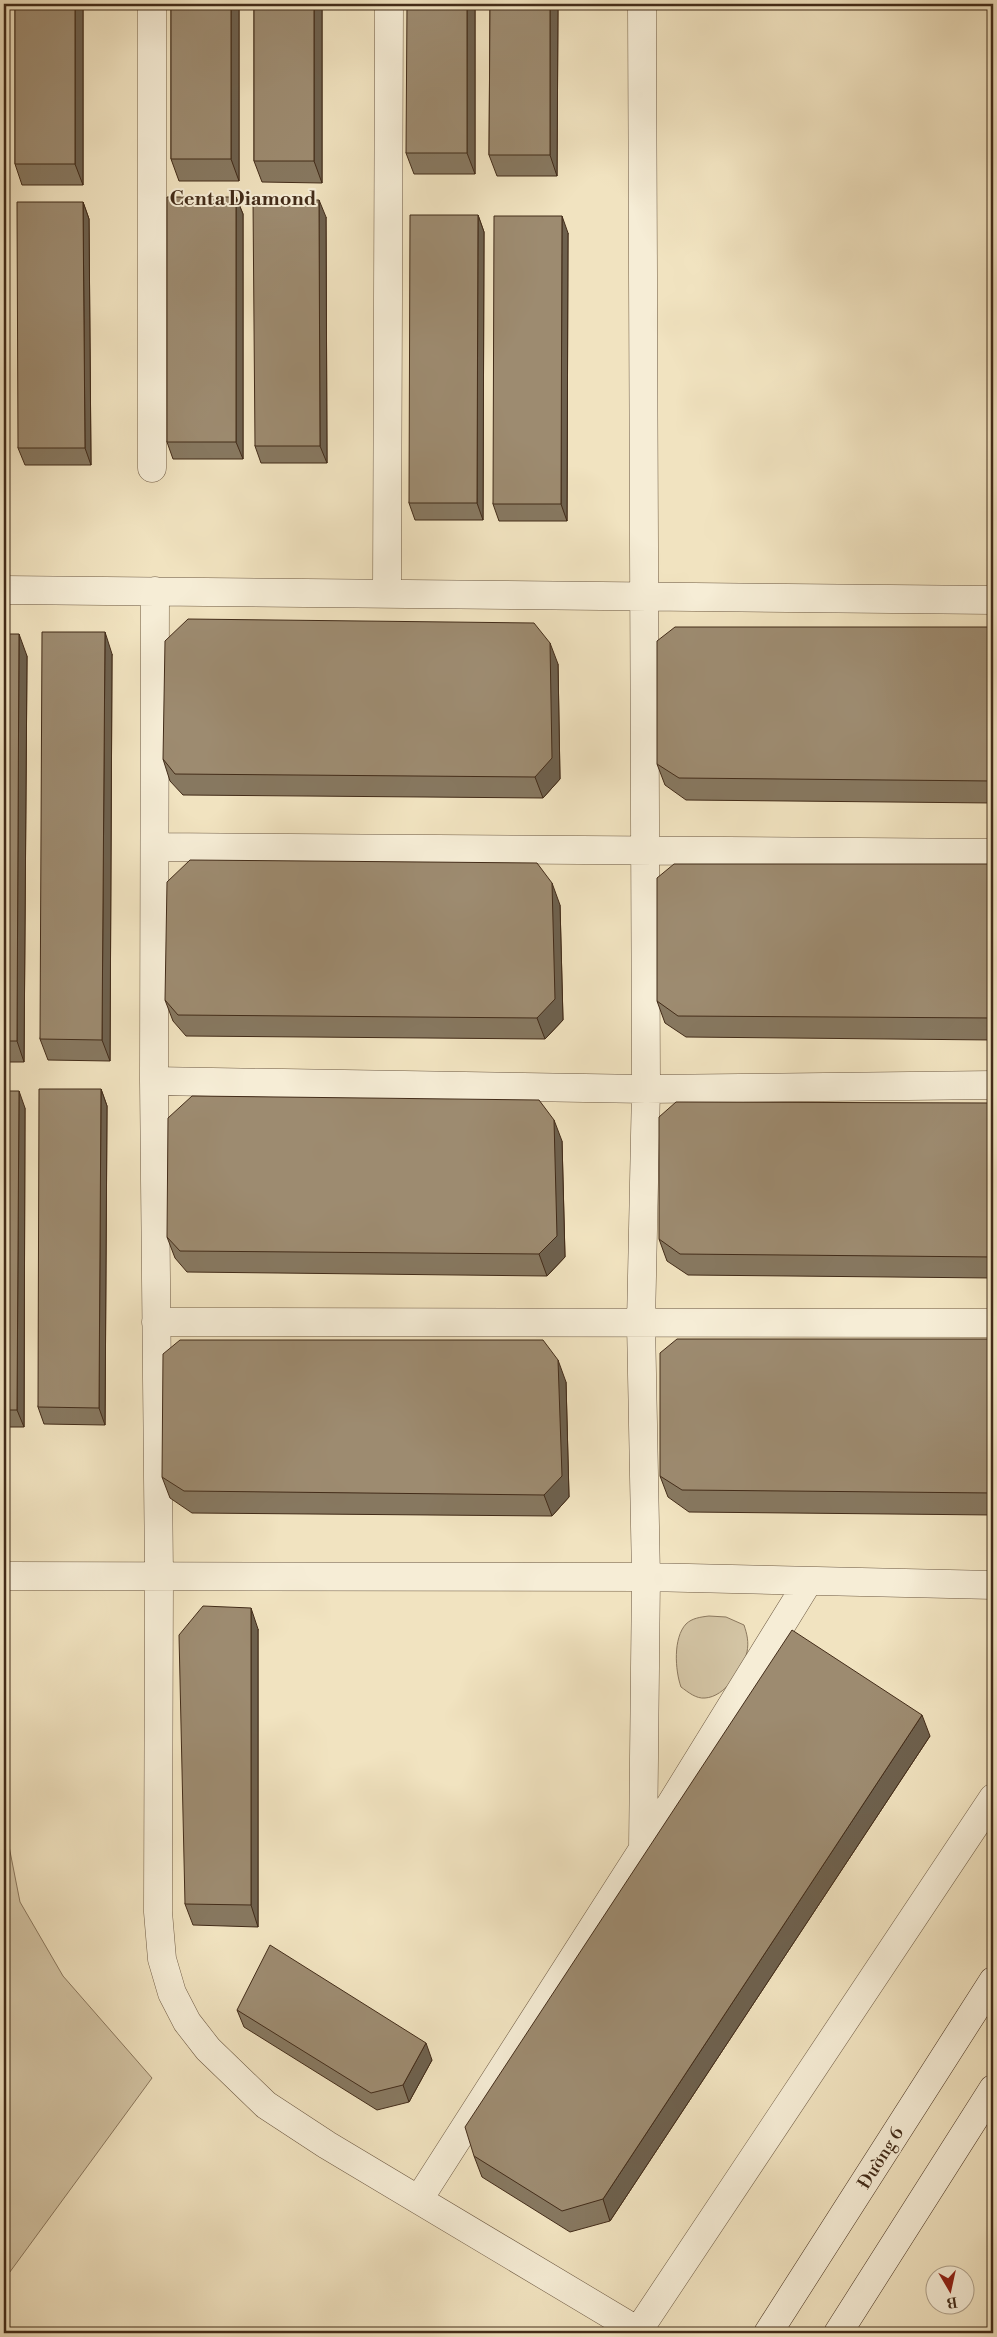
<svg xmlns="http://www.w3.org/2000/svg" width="997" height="2337" font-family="'Libre Bodoni',serif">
<rect width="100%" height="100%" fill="#f1e3c0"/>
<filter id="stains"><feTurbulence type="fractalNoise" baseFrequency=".004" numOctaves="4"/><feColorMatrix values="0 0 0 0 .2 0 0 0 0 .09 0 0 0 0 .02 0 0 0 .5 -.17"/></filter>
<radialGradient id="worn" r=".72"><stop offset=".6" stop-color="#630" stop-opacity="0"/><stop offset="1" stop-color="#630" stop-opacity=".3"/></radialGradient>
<path fill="#d3c4a4" stroke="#8b785e" d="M709,1616L726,1617L744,1625C747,1634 749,1642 747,1652C743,1669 725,1697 705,1698C696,1699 688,1692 681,1687C675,1670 673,1638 686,1624C692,1618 701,1617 709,1616Z
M4,1821L20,1902L63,1976L152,2078L4,2280Z"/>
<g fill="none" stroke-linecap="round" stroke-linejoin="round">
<g stroke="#6e5a43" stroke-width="29">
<path id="minor" d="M152,4V468
M642,4L646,1089L641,1323L646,1577L643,1849
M4,590L993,600
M155,591L154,1081L159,1575L158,1912L162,1959L172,1993L187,2022L208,2049L266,2105L327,2145L638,2331L993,1798
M387,594L389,4
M156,847L993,853
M154,1081L646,1089L993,1085
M156,1322L993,1323
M4,1576L646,1577L993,1585
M419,2199L643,1849L808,1582"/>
</g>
<g stroke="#432c19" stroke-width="29">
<path id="secondary" d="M768,2333L993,1981
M838,2333L993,2089"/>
</g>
<use href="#minor" stroke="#f6edd6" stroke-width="28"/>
<use href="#secondary" stroke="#f6edd6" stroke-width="28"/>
</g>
<path fill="#877860" stroke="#432c19" d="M15,4H83V185H22L15,164Z
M171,4H239V181H179L171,159Z
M254,4H322V183L262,182L254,161Z
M475,4V174H414L406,153Z
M490,4H558L557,176H497L489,155Z
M236,197L243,214V459H173L167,442Z
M83,202L89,219L91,465H25L18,448Z
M4,208L7,216L6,461H4Z
M478,215L484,232L483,520H415L409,503Z
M326,217L327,463H261L255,446Z
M568,233L567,521H499L493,504Z
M993,627V803L686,800L665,785L657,764Z
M4,634L27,656L24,1062H4Z
M112,654L110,1061L48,1060L40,1039Z
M558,664L560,779L543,798L183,795L170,781L163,759Z
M993,864V1040L686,1037L665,1023L657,1001Z
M560,905L563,1020L545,1039L186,1036L173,1021L165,1000Z
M101,1089L107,1106L105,1425L44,1424L38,1407Z
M4,1091L25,1108L24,1427H4Z
M993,1103V1278L688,1275L667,1261L659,1239Z
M562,1141L565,1257L547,1276L187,1272L175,1258L167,1237Z
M993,1339V1515L689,1512L668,1497L660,1476Z
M566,1382L569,1497L552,1516L192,1513L170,1498L162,1477Z
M258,1629V1927L193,1925L185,1904Z
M930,1736L610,2221L570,2232L482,2177L474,2156Z
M237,2010L432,2060L409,2102L377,2110L244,2027Z"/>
<path fill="#6e614e" stroke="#432c19" d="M75,4H83V185L75,164Z
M231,4H239V181L231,159Z
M314,4H322V183L314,161Z
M467,4H475V174L467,153Z
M550,4H558L557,176L550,155Z
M236,197L243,214V459L236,442Z
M319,200L326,217L327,463L320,446Z
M83,202L89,219L91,465L85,448Z
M4,208L7,216L6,461L4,454Z
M478,215L484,232L483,520L477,503Z
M562,216L568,233L567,521L561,504Z
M105,632L112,654L110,1061L102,1040Z
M19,634L27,656L24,1062L17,1041Z
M550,643L558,664L560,779L543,798L535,777Z
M552,883L560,905L563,1020L545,1039L537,1018Z
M101,1089L107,1106L105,1425L99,1408Z
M19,1091L25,1108L24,1427L17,1410Z
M554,1120L562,1141L565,1257L547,1276L539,1254Z
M558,1360L566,1382L569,1497L552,1516L544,1495Z
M251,1608L258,1629V1927L251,1905Z
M922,1715L930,1736L610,2221L603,2199Z
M426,2043L432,2060L409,2102L403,2085Z"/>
<path fill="#9d8b70" stroke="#432c19" d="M15,4H75V164H15Z
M171,4H231V159H171Z
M254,4H314V161H254Z
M407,4H467V153H406Z
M490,4H550V155H489Z
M167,197H236V442H167Z
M253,200H319L320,446H255Z
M17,202H83L85,448H18Z
M410,215H478L477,503H409Z
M494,216H562L561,504H493Z
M188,619L534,623L550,643L552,758L535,777L175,774L163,759L165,641Z
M675,627H993V781L679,778L657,764V641Z
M42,632H105L102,1040L40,1039Z
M4,634H19L17,1041H4Z
M190,860L537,863L552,883L555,999L537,1018L178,1015L165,1000L167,882Z
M674,864H993V1018L678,1016L657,1001V878Z
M39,1089H101L99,1408L38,1407Z
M4,1091H19L17,1410H4Z
M192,1096L539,1100L554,1120L557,1236L539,1254L180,1251L167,1237L168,1118Z
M676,1102L993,1103V1257L680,1254L659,1239V1117Z
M677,1339H993V1493L682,1490L660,1476V1353Z
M180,1340H543L558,1360L562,1476L544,1495L184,1491L162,1477L163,1354Z
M203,1606L251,1608V1905L185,1904L179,1635Z
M792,1630L922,1715L603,2199L562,2211L474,2156L465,2127Z
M270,1945L426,2043L403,2085L371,2093L237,2010Z"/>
<g text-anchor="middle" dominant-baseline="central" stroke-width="4" stroke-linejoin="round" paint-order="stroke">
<g font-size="18" fill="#432c19" stroke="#f6edd6">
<text transform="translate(881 2158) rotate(-58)">Đường 6</text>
</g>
<g font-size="20" font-weight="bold" fill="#432c19" stroke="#f6edd6">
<text x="243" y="199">Centa Diamond</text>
</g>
</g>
<rect width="997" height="2337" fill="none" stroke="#f1e3c0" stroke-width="20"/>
<rect x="5" y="5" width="987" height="2327" fill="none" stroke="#432c19" stroke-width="2.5"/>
<rect x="10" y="10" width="977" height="2317" fill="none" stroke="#432c19"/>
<g transform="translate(950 2290) rotate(171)"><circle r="24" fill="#f6edd6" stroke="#aea08a"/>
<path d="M0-4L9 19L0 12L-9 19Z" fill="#8f2418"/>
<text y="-8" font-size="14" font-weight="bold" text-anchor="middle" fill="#432c19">B</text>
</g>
<rect width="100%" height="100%" filter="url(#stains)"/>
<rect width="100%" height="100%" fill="url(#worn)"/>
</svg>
